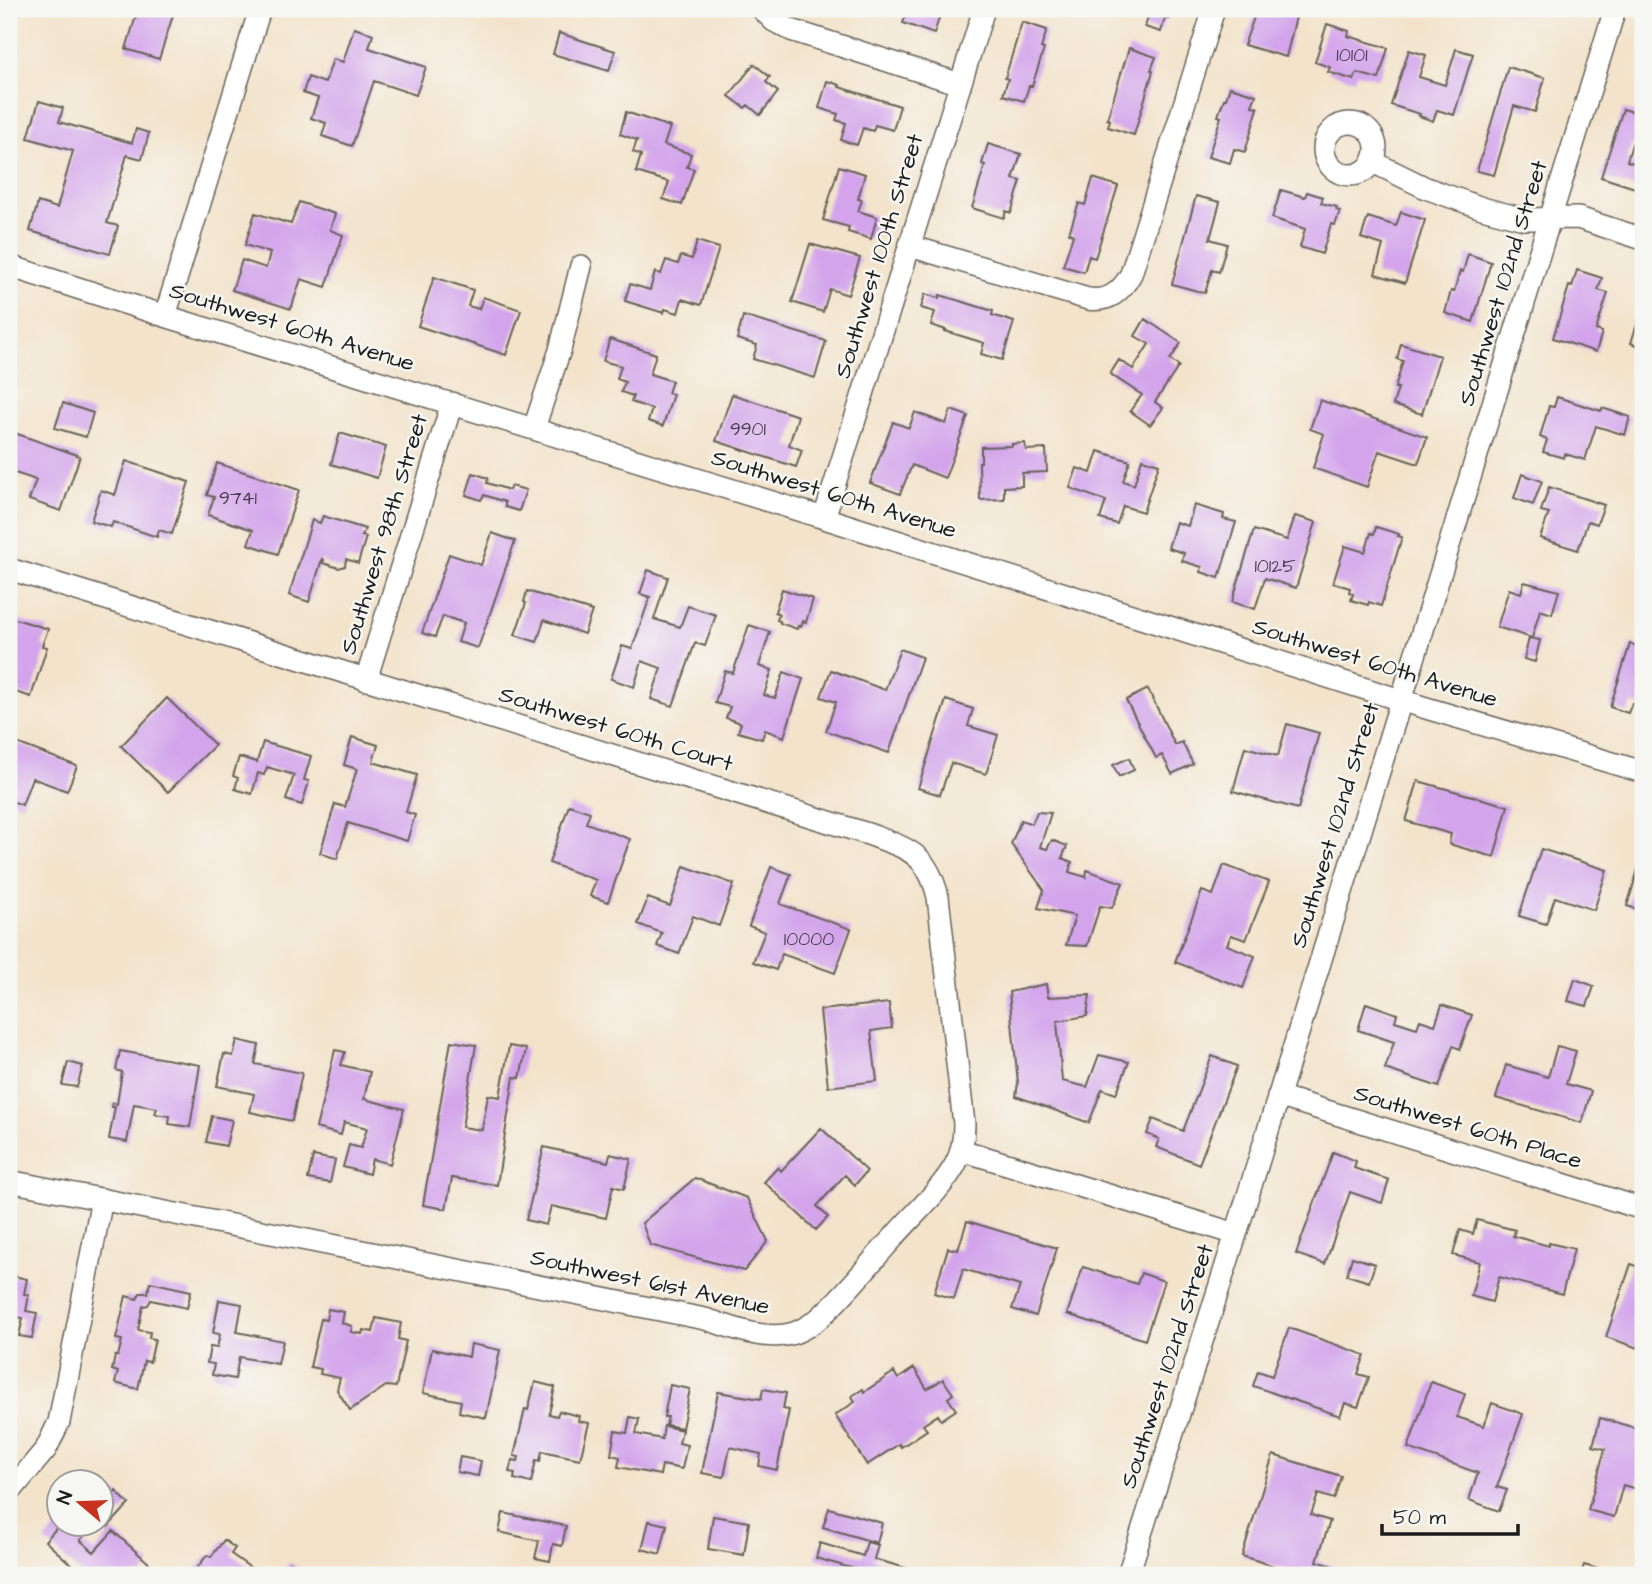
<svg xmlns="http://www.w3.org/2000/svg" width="1652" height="1584" font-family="'Architects Daughter',sans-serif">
<rect width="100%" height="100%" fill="#f6f6f2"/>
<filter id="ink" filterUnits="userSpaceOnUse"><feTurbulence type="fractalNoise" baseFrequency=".0143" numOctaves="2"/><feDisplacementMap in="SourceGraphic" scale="14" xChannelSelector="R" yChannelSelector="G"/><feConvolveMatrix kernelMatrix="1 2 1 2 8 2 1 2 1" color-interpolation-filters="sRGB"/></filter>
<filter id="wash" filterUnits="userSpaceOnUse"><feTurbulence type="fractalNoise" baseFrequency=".00686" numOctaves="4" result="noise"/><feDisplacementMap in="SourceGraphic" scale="28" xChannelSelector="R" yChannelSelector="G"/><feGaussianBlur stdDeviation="1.57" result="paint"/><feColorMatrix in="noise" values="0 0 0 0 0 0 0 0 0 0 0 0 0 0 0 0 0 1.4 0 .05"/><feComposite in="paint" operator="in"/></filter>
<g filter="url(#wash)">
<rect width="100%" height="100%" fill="#f3e3cb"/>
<g id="blocks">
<path fill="#d3a4eb" d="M138,9H175L159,59L126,49Z
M908,9H942L934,34L903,23Z
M1137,9H1171L1168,19L1165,18L1161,32L1145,27L1149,13Z
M1257,9H1298L1286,57L1244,45Z
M1022,22L1047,30L1041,48L1044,49L1032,86H1029L1024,101L1003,95L1008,79L1005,78Z
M1327,24L1349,31L1348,36L1388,48L1379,79L1357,73L1354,80L1328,72L1330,67L1315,62Z
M354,28L373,34L369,48L426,67L416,95L374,81L352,146L322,136L326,123L311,118L318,98L303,93L308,77L325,83L333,59L343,62Z
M559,33L615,51L609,71L553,54Z
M1129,48L1156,57L1151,70L1153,71L1134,135L1108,127L1110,120L1107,119Z
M1456,49L1473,54L1454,115L1437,110L1433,121L1419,116L1420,114L1391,105L1409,50L1426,55L1419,77L1445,85Z
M754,64L770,77L766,82L778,92L760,115L748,105L745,108L729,96Z
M1508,67L1545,78L1535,112L1514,106L1494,175L1477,171Z
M827,81L840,85L839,87L900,106L893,130L875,125L873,131L863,128L857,145L841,140L846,123L836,120L838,114L819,108Z
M1230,87L1256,95L1252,106L1258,108L1245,152L1234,149L1230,163L1208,157L1221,117L1218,116L1224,99H1226Z
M39,101L63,108L59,122L132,143L136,129L149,133L142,159L127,155L107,223L118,226L110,254L30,231L38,202L57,208L73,151L28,138Z
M1623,109L1643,115V148L1632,144L1627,161L1643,166V172L1638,189L1601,177Z
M626,112L670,127L664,145L691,154L687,167L694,169L682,205L663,199L669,182L636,172L641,155L633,152L637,140L620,134Z
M988,144L1021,154L1013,179L1021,181L1011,213L1006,211L1004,218L972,208L985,165L982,164Z
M839,166L865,174L858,199L862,200L858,211L877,217L871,239L848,232L849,227L823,220Z
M1093,178L1118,186L1095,258L1089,256L1084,272L1063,266L1073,235L1069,233L1079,203L1085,205Z
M1281,190L1305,197L1307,192L1323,197L1321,203L1337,207L1336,210L1340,211L1335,225L1331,224L1322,254L1300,247L1305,229L1272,218Z
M1196,196L1220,202L1210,239L1227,244L1219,272L1212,270L1205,293L1172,284Z
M299,202L335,214L330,230L343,235L326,287L301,279L291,309L232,290L242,260L266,268L270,253L245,245L255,213L291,224Z
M1401,212L1425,220L1405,283L1375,274L1383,245L1361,238L1368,217L1396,226Z
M697,241L719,248L701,305L682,299L678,313L665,309L664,313L625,301L630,284L650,290L655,272L661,274L666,260L678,264L681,256L692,259Z
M810,244L860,258L848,295L830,289L823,312L792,302Z
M1468,254L1491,262L1473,322L1445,313L1451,291L1454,292L1460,271L1463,272Z
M1577,270L1602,278L1598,290L1608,293L1596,330L1602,332L1596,352L1553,338L1569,286L1572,287Z
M434,277L473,290L468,306L479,309L483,297L521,310L506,355L418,326Z
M925,294L939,298L940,295L993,311L992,315L1014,322L1002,360L981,354L984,343L945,331L946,330L931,325L935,312L921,308Z
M1643,305V347L1631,343Z
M743,316L826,341L815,378L753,359L757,345L737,339Z
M1145,319L1181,343L1170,360L1179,366L1155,402L1163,408L1150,425L1130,411L1142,395L1110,374L1119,360L1133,369L1149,344L1135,336Z
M610,339L656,354L650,374L672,381L668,393L673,394L663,426L648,421L652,409L631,402L633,396L621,392L625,382L617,379L621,366L603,361Z
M1401,344L1440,356L1422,414L1393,405L1398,388H1395L1403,361L1397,359Z
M732,394L798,416L789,445L802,450L796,467L716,441Z
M1557,397L1601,411L1602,408L1630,417L1625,435L1596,426L1585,460L1565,454L1564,458L1543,452L1547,440L1540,437L1549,406L1554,407Z
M1320,400L1427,437L1418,464L1379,451L1367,487L1313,468L1324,434L1310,429Z
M63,403L93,413L86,437L55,428Z
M951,410L968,416L945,478L912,465L900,494L870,483L893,422L909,428L915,412L946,424Z
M9,431L80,456L61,511L29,500L36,480L9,471Z
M340,433L386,447L377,478L331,464Z
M1025,443L1026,450L1046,449L1047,472L1022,473V486L1004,487V499L980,500L979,462H981V447L1012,446V444Z
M1098,451L1130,461L1123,481L1134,485L1142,459L1159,464L1143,512L1123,506L1117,524L1100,519L1106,501L1070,488L1077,468L1091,473Z
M126,461L189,482L172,534L159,530L157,537L113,522L111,527L91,521L101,490L115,495Z
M217,463L299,490L278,554L248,544L253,530L208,515L214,497L207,495Z
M473,473L488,478L487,483L509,490L511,486L526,490L519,511L505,507V502L484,495L481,500L466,495Z
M1522,474L1542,481L1533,505L1514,498Z
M1549,487L1604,505L1597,524L1588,521L1578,550L1540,538L1549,513L1541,511Z
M1194,505L1224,514L1223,519L1236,522L1219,578L1201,572L1202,567L1182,561L1184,553L1168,548L1176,522L1188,526Z
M323,516L365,529L362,536L366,537L358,563L346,559L345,566L339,568L323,563L324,560L322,559L309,602L289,595L312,520L320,523Z
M1295,516L1316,522L1296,588L1265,578L1255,609L1232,602L1254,530L1287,540Z
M1376,527L1399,534L1398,536L1402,537L1381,606L1369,602L1368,605L1351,600L1353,594L1349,592L1350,588L1333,583L1345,546L1365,552L1371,533L1374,534Z
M492,533L515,541L478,648L458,642L464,623L443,616L435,637L422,633L449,554L481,565Z
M648,570L668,577L654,619L680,627L688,606L716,615L705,646L695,643L673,706L651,699L661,668L642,661L634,687L611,679L622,646L632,649L650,597L640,594Z
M1524,582L1559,591L1552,614L1540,610L1532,638L1497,627L1509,589L1521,593Z
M782,589L813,599L806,622L803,621L801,627L798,626L797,629L780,623V621L777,620L779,614L775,612Z
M527,591L592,611L584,634L544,620L537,642L515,635L526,603L524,602Z
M9,617L48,629L42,646L47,647L31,697L9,690Z
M749,625L770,632L759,666L772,670L764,695L775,698L784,672L803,679L784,737L765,730L762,739L738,732L741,723L726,718L730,707L715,703L725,671L733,673Z
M1529,638L1540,640L1535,662L1524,659Z
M1630,644L1643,648V707L1632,703L1628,713L1610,707Z
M900,649L922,657L889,753L826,731L836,702L821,697L831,670L885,690Z
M1148,689L1175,745L1182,742L1193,764L1172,774L1162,755L1156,758L1126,700Z
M167,698L215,745L168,792L121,746Z
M946,700L973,709L968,726L998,735L986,774L951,763L940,795L918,788Z
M1287,724L1319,733L1298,809L1233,791L1245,747L1278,756Z
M352,737L378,745L373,762L417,775L406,812L415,815L407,841L348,823L337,859L320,853L335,804L345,807L357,769L344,765Z
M9,740L77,766L67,791L32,778L22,805L9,800Z
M263,742L311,756L304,780L309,781L302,805L286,800L294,775L267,767L264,775L258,773L252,794L235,789L238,778L233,776L239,757L257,762Z
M1129,758L1134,770L1119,777L1113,765Z
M1418,781L1508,806L1494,857L1449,844L1451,834L1406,821Z
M569,805L590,812L586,823L630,839L608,902L590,896L596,880L549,863Z
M1037,812L1051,813L1040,847L1047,849L1052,840L1067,846L1062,858L1072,862L1069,872L1086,877L1087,870L1123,883L1112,908L1100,906L1087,946L1066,945L1075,916L1038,908L1044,890L1011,844L1021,820L1032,824Z
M1541,849L1607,870L1594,910L1555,897L1546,924L1519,916Z
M1640,863L1643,864V911L1627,906Z
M1224,865L1269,882L1246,940L1231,935L1227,945L1255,956L1243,988L1175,962L1202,891L1213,895Z
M684,866L734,884L719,926L693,916L679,954L657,946L662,933L638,924L648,898L670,906Z
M771,867L791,874L780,904L851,929L835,973L782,954L776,970L753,962L765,932L749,926Z
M1575,979L1594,986L1587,1006L1568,1001Z
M1046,984L1048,997L1090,995L1087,1016L1057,1021L1062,1081L1087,1087L1099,1055L1129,1062L1116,1094L1102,1089L1089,1123L1016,1096L1018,1083L1009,992Z
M889,1003L892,1028L871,1031L877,1081L828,1087L820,1010Z
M1366,1003L1397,1014L1395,1021L1417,1028L1420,1020L1435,1025L1442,1005L1472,1015L1460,1049L1453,1046L1439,1087L1385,1069L1394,1042L1358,1030Z
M237,1040L259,1045L255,1064L302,1073L292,1121L250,1112L254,1094L217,1086L224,1054L233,1056Z
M451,1041L476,1045L462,1127L482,1130L488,1095L500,1097L509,1046L526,1049L520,1078L514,1077L497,1185L452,1178L446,1209L423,1205Z
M1557,1046L1576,1051L1566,1084L1591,1091L1582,1123L1496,1098L1506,1065L1548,1077Z
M335,1050L345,1052L341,1065L370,1072L364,1099L404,1109L390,1164L372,1159L369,1174L343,1167L349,1145L361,1148L367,1128L344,1122L341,1135L316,1128Z
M120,1051L200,1065L190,1127L169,1124L170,1116L155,1114L157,1108L134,1104L127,1142L109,1139L115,1107H111L112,1103L117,1104L122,1072L116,1070Z
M1212,1056L1237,1066L1199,1164L1156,1147L1159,1139L1147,1134L1153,1119L1183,1131Z
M68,1062L83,1066L77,1087L62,1085Z
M212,1116L232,1120L226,1146L206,1142Z
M821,1128L867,1171L855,1185L845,1175L817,1206L828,1217L816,1230L764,1182L778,1167L781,1171Z
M544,1147L608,1162L610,1154L631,1159L624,1189L613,1186L606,1218L551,1206L546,1225L526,1220Z
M1333,1152L1356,1161L1354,1168L1389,1180L1382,1203L1350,1192L1325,1264L1296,1254Z
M313,1156L335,1160L330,1183L308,1179Z
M695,1178L747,1198L768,1241L744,1271L650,1245L642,1223Z
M1477,1220L1515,1230L1513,1236L1549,1246V1243L1574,1249L1562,1294L1499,1277L1492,1302L1471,1296L1480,1262L1453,1255L1460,1230L1473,1234Z
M967,1221L1057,1248L1036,1316L1012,1309L1020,1286L963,1269L954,1299L934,1293L948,1248L958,1250Z
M1352,1257L1375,1264L1369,1282L1347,1275Z
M1631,1264L1643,1268V1333L1638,1348L1606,1337Z
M1083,1267L1137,1284L1141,1273L1164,1281L1145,1340L1067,1314Z
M9,1275L27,1279L24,1294L29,1295L26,1311L37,1313L32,1338L19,1336L23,1318L9,1316Z
M150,1282L191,1291L187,1308L151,1300L148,1305L143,1306L138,1330L150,1332L149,1338L155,1339L150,1362L144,1361L138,1389L115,1383L118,1372L112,1370L115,1356H118L122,1340L116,1339L126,1296L137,1299L140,1293H148Z
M219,1300L242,1304L237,1332L283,1341L278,1364L239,1357L235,1379L212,1375L214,1364L207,1363L210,1347L217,1348L220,1334L213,1333Z
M328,1309L344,1312L342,1323L352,1326L351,1332L362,1334L363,1330L373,1332L376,1318L401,1323L398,1339L406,1341L396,1387L386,1386L350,1410L337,1390L340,1378L320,1374L321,1369L310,1367L321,1319L326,1320Z
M1289,1328L1365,1355L1358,1374L1369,1377L1358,1407L1345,1403L1340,1416L1253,1386L1258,1371L1272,1376Z
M471,1344L500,1350L486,1418L459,1412L461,1401L423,1393L432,1349L469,1357Z
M914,1368L927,1389L943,1379L953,1394L948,1398L956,1410L941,1420L938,1415L923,1425L927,1430L901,1447L899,1444L867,1465L835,1415L855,1402L852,1396L863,1389L864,1392L894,1372L898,1379Z
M535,1382L555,1387L549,1414L557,1416L559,1411L579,1416L578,1421L589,1423L580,1459L542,1451L540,1461L536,1460L531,1483L514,1479L515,1473L509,1472L512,1460L518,1461L519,1457L514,1456L525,1409L528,1410Z
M1431,1382L1465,1394L1457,1417L1484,1426L1492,1403L1523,1414L1497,1487L1507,1490L1499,1511L1469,1500L1478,1473L1408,1448Z
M670,1385L690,1389L682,1428L666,1425L668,1417H664Z
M763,1389L786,1393L783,1409L789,1410L777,1470L759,1466L761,1454L730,1447L724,1477L702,1473L718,1392L761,1399Z
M630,1417L639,1419L636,1434L662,1439L664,1426L682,1430L679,1443L687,1445L682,1469L662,1465L660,1475L618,1467L620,1457L611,1455L615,1431L627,1433Z
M1600,1418L1643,1430V1474L1640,1473L1636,1489L1623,1485L1614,1517L1588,1510L1605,1449L1593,1446Z
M1273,1455L1341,1476L1334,1499L1318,1494L1311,1515L1330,1521L1317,1561L1348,1571L1346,1575H1289L1290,1571L1242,1556Z
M460,1457L481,1461L478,1476L457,1472Z
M116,1491L129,1504L108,1527L102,1520V1496L107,1501Z
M829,1508L882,1523L877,1543L823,1527Z
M503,1513L566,1526L562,1546L553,1544L550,1561L535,1558L539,1541L499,1532Z
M713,1516L749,1522L744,1555L708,1549Z
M649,1521L667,1525L660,1554L642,1549Z
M60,1524H95L80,1540L94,1552L113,1531L151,1565L142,1575H83L45,1541Z
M224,1540L235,1548L231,1554L261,1575H192L207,1555L211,1557Z
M867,1542L878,1545L874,1559L916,1571L914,1575H875L816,1558L820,1543L863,1556Z
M290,1562L308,1575H280Z
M1584,1565L1602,1570L1601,1575H1581Z"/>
</g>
</g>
<g filter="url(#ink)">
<use href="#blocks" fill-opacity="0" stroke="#676259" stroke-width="2"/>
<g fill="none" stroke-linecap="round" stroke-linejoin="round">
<g stroke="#676259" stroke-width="24">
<path id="minor" d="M762,9L774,21L791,30L960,84
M1324 149a26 26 0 1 1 52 0a26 26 0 1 1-52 0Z
M1373,162L1426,188L1482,208L1524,219L1578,218L1643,239
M910,246L1088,299C1109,302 1121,292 1131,274L1214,9
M9,266L165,316L824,518L1426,708L1643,772
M165,316L260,9
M534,428L560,350L581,266
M824,518L984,9
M9,569L868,834C908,849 927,852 938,897L964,1124C964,1138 962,1153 955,1165C942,1189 911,1217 893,1238C868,1265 845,1296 817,1320C810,1325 802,1330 794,1333C765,1342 732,1327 705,1319L9,1181
M366,680L452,403
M1278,1096L1643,1209
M961,1150L1236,1234
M9,1493L46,1449L59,1422L102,1199
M1128,1575L1236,1234L1615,9"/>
</g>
<use href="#minor" stroke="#fff" stroke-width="21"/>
</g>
</g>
<g text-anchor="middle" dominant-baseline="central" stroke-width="5" stroke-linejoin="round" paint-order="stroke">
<g font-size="19" fill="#4a3e50">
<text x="1352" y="55">10101</text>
<text x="748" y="429">9901</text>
<text x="238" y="498">9741</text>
<text x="1275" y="566">10125</text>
<text x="809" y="939">10000</text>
</g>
<g font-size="23" fill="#1c1c1c" stroke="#f6f6f2">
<text transform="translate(879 256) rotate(-73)">Southwest 100th Street</text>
<text transform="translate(1503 283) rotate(-73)">Southwest 102nd Street</text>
<text transform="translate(292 327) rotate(17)">Southwest 60th Avenue</text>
<text transform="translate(834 494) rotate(17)">Southwest 60th Avenue</text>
<text transform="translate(384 534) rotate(-73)">Southwest 98th Street</text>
<text transform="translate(1375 663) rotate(17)">Southwest 60th Avenue</text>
<text transform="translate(616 729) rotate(17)">Southwest 60th Court</text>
<text transform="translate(1335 825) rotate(-73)">Southwest 102nd Street</text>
<text transform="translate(1468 1127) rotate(17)">Southwest 60th Place</text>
<text transform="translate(650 1282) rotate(12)">Southwest 61st Avenue</text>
<text transform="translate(1167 1366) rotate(-72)">Southwest 102nd Street</text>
</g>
</g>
<rect width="1652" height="1584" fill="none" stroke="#f6f6f2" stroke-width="35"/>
<g transform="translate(80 1503) rotate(289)"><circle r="33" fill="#f6f6f2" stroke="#9f9f9c" stroke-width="2"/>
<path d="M0-5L12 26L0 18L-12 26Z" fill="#c8321e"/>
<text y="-10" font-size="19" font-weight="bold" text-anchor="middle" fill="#1c1c1c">N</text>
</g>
<path d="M1382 1524v10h136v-10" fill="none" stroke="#1c1c1c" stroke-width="3.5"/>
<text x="1393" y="1524" font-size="21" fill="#1c1c1c" stroke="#f6f6f2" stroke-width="5" paint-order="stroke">50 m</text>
</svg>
